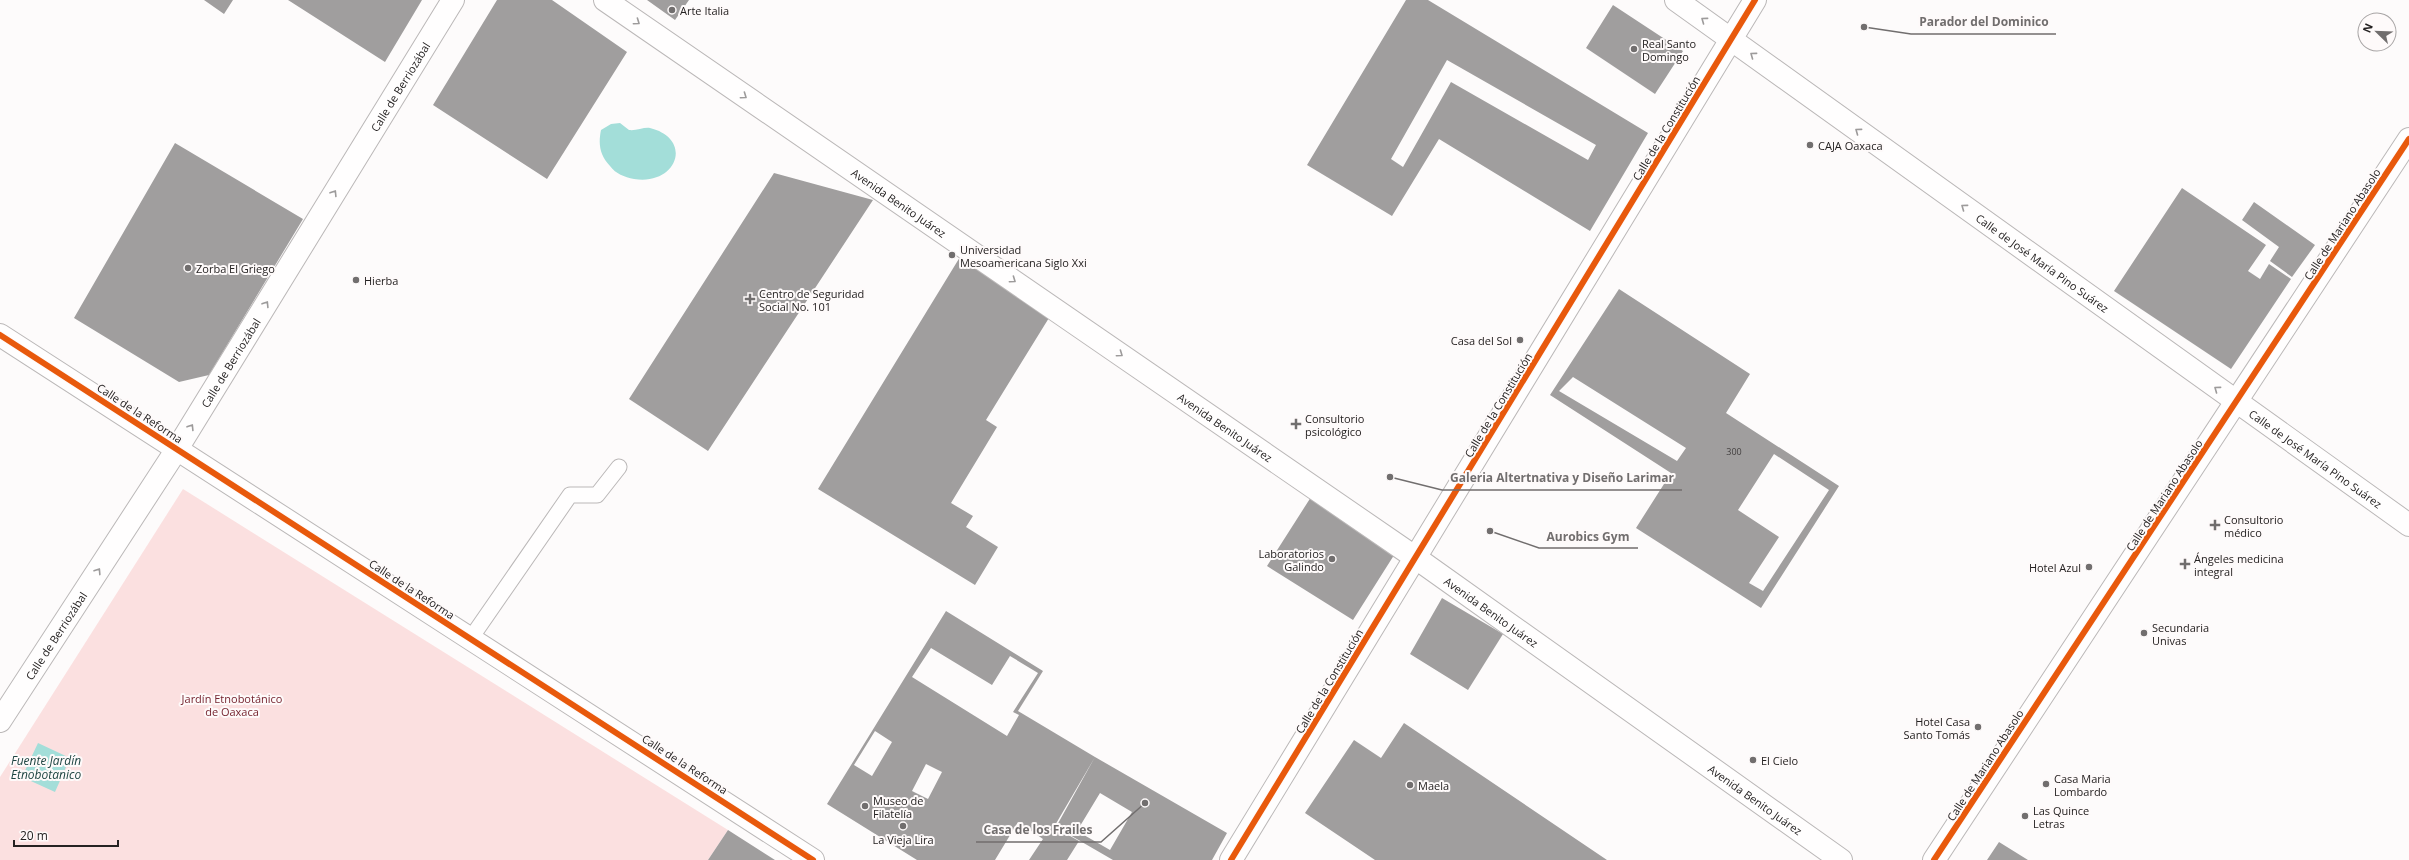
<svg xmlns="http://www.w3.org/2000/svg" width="2409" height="860" font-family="'Open Sans',sans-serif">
<rect width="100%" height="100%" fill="#fdfbfb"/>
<path fill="#fbe0e0" d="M183,489L728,830L708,860H0V777Z"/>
<path fill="#a3ded9" d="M620,123L629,130C636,131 644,127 650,128C694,139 677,186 634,179C624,177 616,174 610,166C600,155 598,145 601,130L611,124Z
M38,743L70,758L55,792L22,777Z"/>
<path fill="#a09e9e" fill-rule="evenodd" d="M204,0H233L224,14Z
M288,0H422L385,62Z
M497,0H552L627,52L547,179L433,105Z
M647,0H689L675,20Z
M1406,0H1428L1648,133L1590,231L1439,139L1392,216L1307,165ZM1447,60L1596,145L1588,160L1451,82L1403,167L1391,159Z
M1613,5L1683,51L1655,94L1586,48Z
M175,143L303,219L209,375L179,382L74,318Z
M774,173L873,200L708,451L629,399Z
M2182,188L2266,245L2248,271L2260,279L2269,264L2291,279L2231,369L2114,291Z
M2254,202L2315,245L2292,277L2270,261L2279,247L2242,220Z
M960,257L1052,313L986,420L997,427L951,503L973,516L966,527L998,547L975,585L818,489Z
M1619,289L1750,374L1726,413L1839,486L1761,608L1636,528L1671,473L1550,395ZM1573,377L1686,448L1677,461L1559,391ZM1774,454L1829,490L1763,591L1749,583L1779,537L1738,510Z
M1311,497L1396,552L1353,620L1267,566Z
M1442,598L1503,634L1468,690L1410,654Z
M946,611L1043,671L1018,711L1095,757L1054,827L1079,841L1067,860H1029L1043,839L1018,822L995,860H917L827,804ZM931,648L992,685L1010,656L1038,673L1013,712L1019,715L1007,736L912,677ZM875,731L892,742L872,776L854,765ZM926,764L942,772L928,799L912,791Z
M1404,723L1607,860H1375L1305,813L1354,740L1381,758Z
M1095,757L1227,833L1212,860H1113L1056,827ZM1100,793L1132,812L1110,850L1077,831Z
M728,830L775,860H708Z
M1999,842L2028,860H1987Z"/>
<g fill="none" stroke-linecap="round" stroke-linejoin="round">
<g stroke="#bbb8b8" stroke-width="17">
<path id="service" d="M471,638L570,495H597L619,467"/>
</g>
<g stroke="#bbb8b8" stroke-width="24">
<g id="minor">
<path d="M0,335L813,860"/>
<path id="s1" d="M0,721L177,449L453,0"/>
<path d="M1231,860L1755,0"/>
</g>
</g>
<g stroke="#bbb8b8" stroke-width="24">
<path id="tertiary" d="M1934,860L2409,139"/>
</g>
<g stroke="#bbb8b8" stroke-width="24">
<g id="secondary">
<path id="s2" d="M605,0L1416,558L1841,860"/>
<path id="s3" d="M1676,0L2409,525"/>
</g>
</g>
<use href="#service" stroke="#fffefe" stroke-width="15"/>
<use href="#minor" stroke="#fffefe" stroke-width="22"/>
<use href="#tertiary" stroke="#fffefe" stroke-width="22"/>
<use href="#secondary" stroke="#fffefe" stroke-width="22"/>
<g stroke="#fefafa" stroke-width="8">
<path id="cycleway" d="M0,335L813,860
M1231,860L1755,0
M1934,860L2409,139"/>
</g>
<use href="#cycleway" stroke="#e8590c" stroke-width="6"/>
</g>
<defs><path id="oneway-chevron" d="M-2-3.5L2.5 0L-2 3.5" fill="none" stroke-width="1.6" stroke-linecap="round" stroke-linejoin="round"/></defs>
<g stroke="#9d9b9b">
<use href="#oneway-chevron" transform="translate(1704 20) rotate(-144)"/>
<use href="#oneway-chevron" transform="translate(637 22) rotate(35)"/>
<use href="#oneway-chevron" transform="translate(1753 55) rotate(-144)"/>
<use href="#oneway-chevron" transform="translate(744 96) rotate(35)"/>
<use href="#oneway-chevron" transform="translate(1858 131) rotate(-144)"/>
<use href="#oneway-chevron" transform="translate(334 193) rotate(-58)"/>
<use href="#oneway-chevron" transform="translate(1964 207) rotate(-144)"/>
<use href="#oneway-chevron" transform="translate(1013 280) rotate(35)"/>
<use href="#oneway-chevron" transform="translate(266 304) rotate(-58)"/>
<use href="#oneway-chevron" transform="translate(1120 354) rotate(35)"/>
<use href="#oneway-chevron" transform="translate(2217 389) rotate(-144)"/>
<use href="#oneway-chevron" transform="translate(191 427) rotate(-58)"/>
<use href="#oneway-chevron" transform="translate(98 571) rotate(-57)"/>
</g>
<g fill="#716e6e" stroke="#fefafa" stroke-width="1.5">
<circle cx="672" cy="10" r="4"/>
<circle cx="1634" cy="49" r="4"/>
<circle cx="1810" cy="145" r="4"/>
<circle cx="952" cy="255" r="4"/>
<circle cx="188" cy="268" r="4"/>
<circle cx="356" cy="280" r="4"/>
<path d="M748 293h4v4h4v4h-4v4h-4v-4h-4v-4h4z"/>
<circle cx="1520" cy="340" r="4"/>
<path d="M1294 418h4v4h4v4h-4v4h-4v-4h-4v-4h4z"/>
<path d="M2213 519h4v4h4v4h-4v4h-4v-4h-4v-4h4z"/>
<circle cx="1332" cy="559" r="4"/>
<path d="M2183 558h4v4h4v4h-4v4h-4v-4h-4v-4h4z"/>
<circle cx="2089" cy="567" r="4"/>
<circle cx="2144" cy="633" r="4"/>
<circle cx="1978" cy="727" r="4"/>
<circle cx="1753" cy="760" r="4"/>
<circle cx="2046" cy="784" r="4"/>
<circle cx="1410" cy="785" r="4"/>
<circle cx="865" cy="806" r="4"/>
<circle cx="2025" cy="816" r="4"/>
<circle cx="903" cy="826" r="4"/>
</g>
<g text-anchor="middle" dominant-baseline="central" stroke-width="4" stroke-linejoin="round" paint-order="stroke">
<g font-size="9" fill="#444141">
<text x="1734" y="451">300</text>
</g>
<g font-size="11" fill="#252222" stroke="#fefafa" text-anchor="start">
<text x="680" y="10">Arte Italia</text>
<text x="1642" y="43">Real Santo<tspan x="1642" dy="13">Domingo</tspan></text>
<text x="1818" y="145">CAJA Oaxaca</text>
<text x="960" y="249">Universidad<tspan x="960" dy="13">Mesoamericana Siglo Xxi</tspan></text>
<text x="196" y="268">Zorba El Griego</text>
<text x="364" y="280">Hierba</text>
<text x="759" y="293">Centro de Seguridad<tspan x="759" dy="13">Social No. 101</tspan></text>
<text x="1512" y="340" text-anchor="end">Casa del Sol</text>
<text x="1305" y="418">Consultorio<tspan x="1305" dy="13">psicológico</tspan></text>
<text x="2224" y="519">Consultorio<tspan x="2224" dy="13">médico</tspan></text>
<text x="1324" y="553" text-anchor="end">Laboratorios<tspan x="1324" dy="13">Galindo</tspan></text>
<text x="2194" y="558">Ángeles medicina<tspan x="2194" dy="13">integral</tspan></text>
<text x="2081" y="567" text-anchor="end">Hotel Azul</text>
<text x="2152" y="627">Secundaria<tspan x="2152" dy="13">Univas</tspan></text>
<text x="1970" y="721" text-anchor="end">Hotel Casa<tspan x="1970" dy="13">Santo Tomás</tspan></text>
<text x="1761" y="760">El Cielo</text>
<text x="2054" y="778">Casa Maria<tspan x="2054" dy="13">Lombardo</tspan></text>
<text x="1418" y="785">Maela</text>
<text x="873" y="800">Museo de<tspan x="873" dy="13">Filatelía</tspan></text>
<text x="2033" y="810">Las Quince<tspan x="2033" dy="13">Letras</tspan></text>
<text x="903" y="839" text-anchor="middle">La Vieja Lira</text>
</g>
<g font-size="11" fill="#252222" stroke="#fefafa">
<text stroke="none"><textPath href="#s1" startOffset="750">Calle de Berriozábal</textPath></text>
<text transform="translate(1666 128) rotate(-59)">Calle de la Constitución</text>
<text stroke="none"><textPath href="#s2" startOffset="357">Avenida Benito Juárez</textPath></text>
<text transform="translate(2342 224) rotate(-57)">Calle de Mariano Abasolo</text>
<text stroke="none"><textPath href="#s3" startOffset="451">Calle de José María Pino Suárez</textPath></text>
<text stroke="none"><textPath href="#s1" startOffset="426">Calle de Berriozábal</textPath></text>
<text transform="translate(1498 405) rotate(-59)">Calle de la Constitución</text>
<text transform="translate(140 413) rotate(33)">Calle de la Reforma</text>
<text stroke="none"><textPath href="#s2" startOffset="753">Avenida Benito Juárez</textPath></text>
<text stroke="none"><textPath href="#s3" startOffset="787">Calle de José María Pino Suárez</textPath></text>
<text transform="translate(2164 495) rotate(-57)">Calle de Mariano Abasolo</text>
<text transform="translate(412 589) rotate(33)">Calle de la Reforma</text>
<text stroke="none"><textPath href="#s2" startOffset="1077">Avenida Benito Juárez</textPath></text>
<text stroke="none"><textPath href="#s1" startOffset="102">Calle de Berriozábal</textPath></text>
<text transform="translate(1329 681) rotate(-59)">Calle de la Constitución</text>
<text transform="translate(685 764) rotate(33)">Calle de la Reforma</text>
<text transform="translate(1985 765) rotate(-57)">Calle de Mariano Abasolo</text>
<text stroke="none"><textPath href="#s2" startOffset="1401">Avenida Benito Juárez</textPath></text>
</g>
<g font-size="11" fill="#762530" stroke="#fefafa">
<text x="232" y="698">Jardín Etnobotánico<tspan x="232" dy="13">de Oaxaca</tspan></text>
</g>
<g font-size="12" font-style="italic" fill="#1f4643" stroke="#fefafa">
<text x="46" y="760">Fuente Jardín<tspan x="46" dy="14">Etnobotanico</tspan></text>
</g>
</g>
<path fill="none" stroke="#716e6e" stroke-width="1.5" d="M1864 27L1911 34H2056M1390 477L1442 490H1682M1490 531L1539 548H1638M1145 803L1101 842H976"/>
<g fill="#716e6e" stroke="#fefafa" stroke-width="1.5">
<circle cx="1864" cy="27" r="4"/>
<circle cx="1390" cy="477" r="4"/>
<circle cx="1490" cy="531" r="4"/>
<circle cx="1145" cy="803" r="4"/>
</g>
<g font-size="12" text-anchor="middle" font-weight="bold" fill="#716e6e" stroke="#fefafa" stroke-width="4" stroke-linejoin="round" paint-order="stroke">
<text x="1984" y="26">Parador del Dominico</text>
<text x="1562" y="482">Galeria Altertnativa y Diseño Larimar</text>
<text x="1588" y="541">Aurobics Gym</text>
<text x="1038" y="834">Casa de los Frailes</text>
</g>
<g transform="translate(2377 32) rotate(293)"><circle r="19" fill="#fefafa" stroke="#a7a4a4"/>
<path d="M0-3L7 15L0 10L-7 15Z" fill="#716e6e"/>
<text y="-6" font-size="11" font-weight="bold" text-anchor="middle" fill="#252222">N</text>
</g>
<path d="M14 840v6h104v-6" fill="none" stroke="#252222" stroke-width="2"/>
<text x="20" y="840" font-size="12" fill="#252222" stroke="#fefafa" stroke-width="3" paint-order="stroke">20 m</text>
</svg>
